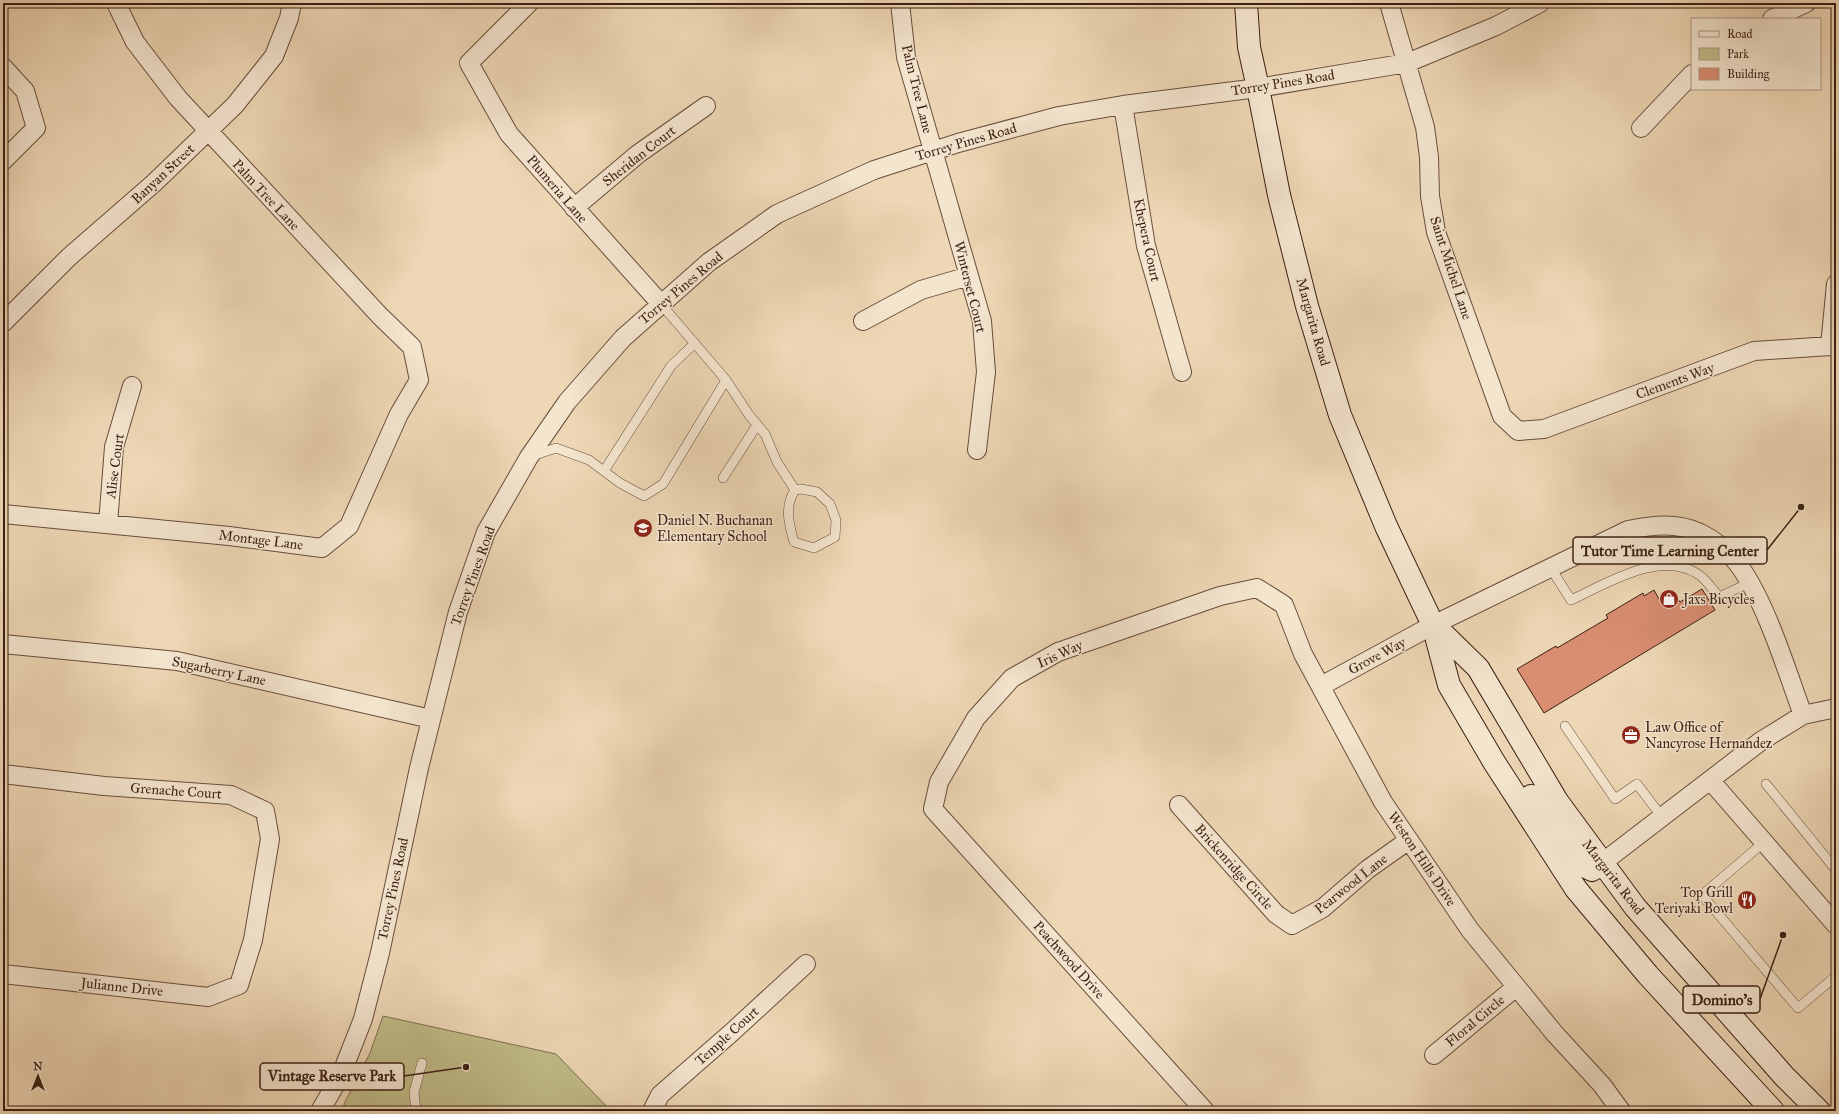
<svg xmlns="http://www.w3.org/2000/svg" width="1839" height="1114" font-family="'IM FELL Great Primer',serif">
<rect width="100%" height="100%" fill="#eed7b5"/>
<filter id="stains"><feTurbulence type="fractalNoise" baseFrequency=".005" numOctaves="4"/><feColorMatrix values="0 0 0 0 .2 0 0 0 0 .09 0 0 0 0 .02 0 0 0 .5 -.17"/></filter>
<radialGradient id="worn" r=".72"><stop offset=".6" stop-color="#630" stop-opacity="0"/><stop offset="1" stop-color="#630" stop-opacity=".3"/></radialGradient>
<path fill="#c0bc88" stroke="#7e6e4e" d="M383,1016L556,1054L611,1111H345L344,1104L370,1053Z"/>
<path fill="#d98d71" stroke="#3b1f13" d="M1702,589L1715,610L1544,713L1517,669L1556,646L1557,648L1608,618L1606,615L1643,593L1644,596L1654,590L1659,599L1673,591L1680,602Z"/>
<g fill="none" stroke-linecap="round" stroke-linejoin="round">
<g stroke="#684d3c" stroke-width="10">
<path id="lane" d="M726,380L749,415L765,434L777,462L795,490
M532,456L556,448L589,460L620,483L644,496L663,484L726,380L661,304
M604,471L671,366L695,343
M723,478L757,425
M801,489L817,492L830,504L836,520L835,537L814,548L794,542C789,524 784,507 795,490Z
M1550,567L1571,600C1608,583 1659,550 1698,574C1706,579 1713,590 1719,597L1749,583
M1565,726L1615,799L1637,784L1662,817
M1766,784L1836,870
M1763,843L1702,895L1798,1008L1836,976
M416,1111L414,1092L422,1063"/>
</g>
<g stroke="#684d3c" stroke-width="20">
<path id="street" d="M529,3L469,63L509,134L661,304
M900,3L906,57L982,321L986,372L977,450
M1389,3L1425,127L1429,157L1430,196L1436,232L1502,416L1518,431L1544,429L1754,351L1830,346L1836,348
M1772,19L1806,3
M3,67L25,91L36,128L3,161
M1123,105L1146,246L1182,372
M1641,128L1692,74
M574,208L638,154L706,106
M863,321L921,290L969,276
M3,323L69,257L154,183L235,105L274,56L289,18L292,3
M1830,346L1836,284
M3,514L229,536L322,548L349,526L399,414L419,380L412,347L380,316L178,98L135,42L116,3
M108,524L114,447L132,386
M3,644L177,661L431,719
M1321,686L1433,625L1628,530C1652,525 1678,522 1700,533C1715,540 1728,551 1738,564C1766,602 1786,669 1803,715
M3,774L104,786L231,795L265,811L270,839L253,940L239,985L208,997L3,974
M1710,780L1836,925
M1179,805L1276,914L1292,925L1323,908L1368,869L1409,840
M1602,863L1761,741L1803,715L1836,708
M1434,1055L1516,987
M320,1111L341,1075L363,1019L380,953L419,768L458,612L486,532L529,457L567,402L623,338L709,262L777,214L874,170L958,143L1059,116L1123,105L1258,88L1407,63L1496,26L1540,3
M652,1111L660,1095L731,1033L806,964
M1205,1111L933,809L939,782L976,718L1012,678L1058,652L1220,596L1257,588L1284,605L1303,654L1383,802L1470,930L1555,1034L1602,1085L1621,1111"/>
</g>
<g stroke="#3b1f13" stroke-width="24">
<path id="secondary" d="M1246,3L1249,47L1258,88L1279,195L1307,306L1340,415L1386,526L1433,625L1449,685L1494,762L1576,889L1648,975L1773,1111
M1434,625L1478,668L1557,801L1635,907L1784,1076L1819,1111
M1531,796L1582,865L1592,870L1602,863"/>
</g>
<use href="#lane" stroke="#f4e5cf" stroke-width="9"/>
<use href="#street" stroke="#f4e5cf" stroke-width="18"/>
<use href="#secondary" stroke="#f4e5cf" stroke-width="22"/>
</g>
<defs>
<g id="school-disc" transform="scale(1)"><circle r="9.5" fill="#8f2418" stroke="#f4e5cf"/><path d="M0-5L7-2L0 1L-7-2ZM-4 1L0 2.5L4 1V4Q0 6-4 4Z" fill="#fff"/></g>
<g id="shop-disc" transform="scale(1)"><circle r="9.5" fill="#8f2418" stroke="#f4e5cf"/><path d="M-5-2.5h2.3a2.7 3.5 0 0 1 5.4 0H5L5.5 6h-11ZM-1.5-2.5h3a1.5 2.3 0 0 0-3 0Z" fill="#fff"/></g>
<g id="office-disc" transform="scale(1)"><circle r="9.5" fill="#8f2418" stroke="#f4e5cf"/><path d="M-6-3h4V-5.5h4V-3h4V5H-6ZM-1-4.5V-3h2v-1.5ZM-6 0V1H6V0Z" fill="#fff"/></g>
<g id="restaurant-disc" transform="scale(1)"><circle r="9.5" fill="#8f2418" stroke="#f4e5cf"/><path d="M-5-6h1v4h1v-4h1v4h1v-4h1v5L-1.5 .5V6h-2V.5L-5-1ZM5-6V6H3V1.5H1.5Q1.5-4 5-6Z" fill="#fff"/></g>
</defs>
<g fill-rule="evenodd">
<use href="#school-disc" x="643" y="528"/>
<use href="#shop-disc" x="1669" y="599"/>
<use href="#office-disc" x="1631" y="735"/>
<use href="#restaurant-disc" x="1747" y="900"/>
</g>
<g text-anchor="middle" dominant-baseline="central" stroke-width="3" stroke-linejoin="round" paint-order="stroke">
<g font-size="14" fill="#3b1f13" stroke="#f4e5cf">
<text transform="translate(1283 83) rotate(-9)">Torrey Pines Road</text>
<text transform="translate(917 89) rotate(76)">Palm Tree Lane</text>
<text transform="translate(966 142) rotate(-16)">Torrey Pines Road</text>
<text transform="translate(639 156) rotate(-38)">Sheridan Court</text>
<text transform="translate(163 174) rotate(-43)">Banyan Street</text>
<text transform="translate(557 189) rotate(49)">Plumeria Lane</text>
<text transform="translate(266 195) rotate(47)">Palm Tree Lane</text>
<text transform="translate(1147 240) rotate(78)">Khepera Court</text>
<text transform="translate(1451 268) rotate(72)">Saint Michel Lane</text>
<text transform="translate(970 287) rotate(76)">Winterset Court</text>
<text transform="translate(681 288) rotate(-40)">Torrey Pines Road</text>
<text transform="translate(1313 322) rotate(74)">Margarita Road</text>
<text transform="translate(1675 381) rotate(-20)">Clements Way</text>
<text transform="translate(115 466) rotate(-82)">Alise Court</text>
<text transform="translate(261 540) rotate(7)">Montage Lane</text>
<text transform="translate(473 576) rotate(-70)">Torrey Pines Road</text>
<text transform="translate(1060 654) rotate(-24)">Iris Way</text>
<text transform="translate(1377 656) rotate(-28)">Grove Way</text>
<text transform="translate(219 671) rotate(12)">Sugarberry Lane</text>
<text transform="translate(176 791) rotate(4)">Grenache Court</text>
<text transform="translate(1422 859) rotate(56)">Weston Hills Drive</text>
<text transform="translate(1234 867) rotate(48)">Brickenridge Circle</text>
<text transform="translate(1613 877) rotate(52)">Margarita Road</text>
<text transform="translate(1351 884) rotate(-38)">Pearwood Lane</text>
<text transform="translate(393 889) rotate(-78)">Torrey Pines Road</text>
<text transform="translate(1069 960) rotate(48)">Peachwood Drive</text>
<text transform="translate(122 987) rotate(6)">Julianne Drive</text>
<text transform="translate(1475 1021) rotate(-40)">Floral Circle</text>
<text transform="translate(727 1036) rotate(-42)">Temple Court</text>
</g>
<g font-size="14" fill="#3b1f13" stroke="#f4e5cf" text-anchor="start">
<text x="657" y="520">Daniel N. Buchanan<tspan x="657" dy="16">Elementary School</tspan></text>
<text x="1683" y="599">Jaxs Bicycles</text>
<text x="1645" y="727">Law Office of<tspan x="1645" dy="16">Nancyrose Hernandez</tspan></text>
<text x="1733" y="892" text-anchor="end">Top Grill<tspan x="1733" dy="16">Teriyaki Bowl</tspan></text>
</g>
</g>
<path fill="none" stroke="#3b1f13" stroke-width="1.5" d="M1801 507L1767 550M1783 935L1760 999M466 1067L404 1076"/>
<g fill="#3b1f13" stroke="#f4e5cf" stroke-width="1.5">
<circle cx="1801" cy="507" r="4"/>
<circle cx="1783" cy="935" r="4"/>
<circle cx="466" cy="1067" r="4"/>
</g>
<g fill="#f4e5cf" stroke="#3b1f13" stroke-width="1.5">
<rect x="1573" y="537" width="194" height="27" rx="4"/>
<rect x="1683" y="986" width="77" height="27" rx="4"/>
<rect x="260" y="1063" width="144" height="27" rx="4"/>
</g>
<g font-size="15" text-anchor="middle" font-weight="bold" fill="#3b1f13">
<text x="1670" y="556">Tutor Time Learning Center</text>
<text x="1722" y="1005">Domino's</text>
<text x="332" y="1081">Vintage Reserve Park</text>
</g>
<rect width="1839" height="1114" fill="none" stroke="#eed7b5" stroke-width="16"/>
<rect x="4" y="4" width="1831" height="1106" fill="none" stroke="#3b1f13" stroke-width="2"/>
<rect x="8" y="8" width="1823" height="1098" fill="none" stroke="#3b1f13"/>
<rect x="1691" y="18" width="130" height="72" fill="#f4e5cf" stroke="#aa9684"/>
<rect x="1699" y="31" width="20" height="6" fill="#f4e5cf" stroke="#aa9684"/>
<text x="1727" y="38" font-size="12" fill="#3b1f13">Road</text>
<rect x="1699" y="48" width="20" height="12" fill="#c0bc88" stroke="#aa9684"/>
<text x="1727" y="58" font-size="12" fill="#3b1f13">Park</text>
<rect x="1699" y="68" width="20" height="12" fill="#d98d71" stroke="#aa9684"/>
<text x="1727" y="78" font-size="12" fill="#3b1f13">Building</text>
<g transform="translate(38 1076)" stroke="#f4e5cf" stroke-width="3" paint-order="stroke">
<path d="M0-3L7 15L0 10L-7 15Z" fill="#3b1f13"/>
<text y="-6" font-size="11" font-weight="bold" text-anchor="middle" fill="#3b1f13">N</text>
</g>
<rect width="100%" height="100%" filter="url(#stains)"/>
<rect width="100%" height="100%" fill="url(#worn)"/>
</svg>
